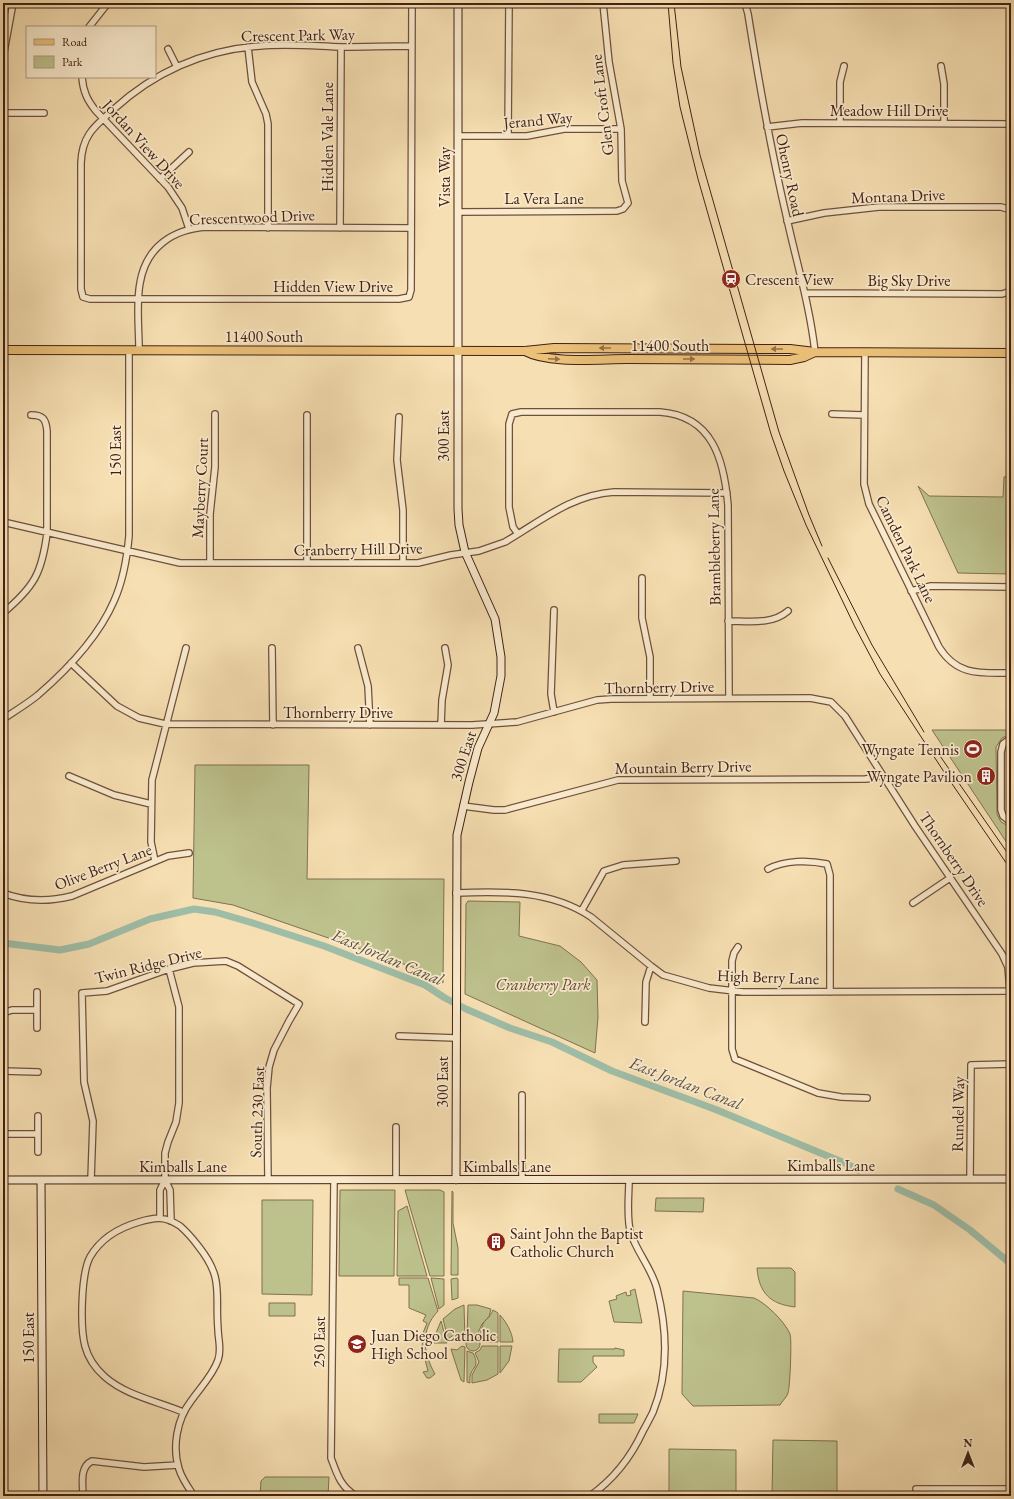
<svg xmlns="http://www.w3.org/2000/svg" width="1014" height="1499" font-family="'EB Garamond',serif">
<rect width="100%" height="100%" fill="#f6dfb2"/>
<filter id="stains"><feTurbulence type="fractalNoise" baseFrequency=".005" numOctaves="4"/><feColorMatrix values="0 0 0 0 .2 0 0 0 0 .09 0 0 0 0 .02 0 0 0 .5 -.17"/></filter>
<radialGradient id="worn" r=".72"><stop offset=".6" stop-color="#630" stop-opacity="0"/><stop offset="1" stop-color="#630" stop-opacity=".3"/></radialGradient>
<path fill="#bdc18c" stroke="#807150" d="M1011,475V574L958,573L918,486L929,496L1003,497L1004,477Z
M932,730H1011V734L1002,738L996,747L997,814L1001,822L1011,827V849Z
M195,765H309L307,879H444L443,983L418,969L233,905L193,898Z
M468,901L520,902L519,936L560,946L581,962L597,980L598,1017L595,1053L465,994L466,904Z
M340,1190H395L394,1276H339Z
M405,1190H440L444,1192V1276H430Z
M452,1191L453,1192V1223L458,1248V1275H451Z
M656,1198H704L703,1212L655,1211Z
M262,1200H313L312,1295L262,1294Z
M407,1206L427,1276H397L398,1211Z
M757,1268H791L795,1272V1307C770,1304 759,1293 757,1268Z
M399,1278H428L438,1311C420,1330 423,1353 435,1374L430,1378H427L423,1372L428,1371L422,1348L423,1333L427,1323L423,1321L426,1315L409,1308V1285H399Z
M431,1278L444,1279V1305L439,1309Z
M457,1278L458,1279V1298L452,1300L451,1279Z
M635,1289L642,1323L614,1322L609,1301L617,1299L616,1296L626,1292L627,1296L631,1295L630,1291Z
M683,1291L754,1298C766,1303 785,1322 790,1334C792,1338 790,1388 788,1393C787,1397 782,1401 780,1405L693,1406L682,1394Z
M269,1303H295V1316H269Z
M464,1305L465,1342L456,1336H452L448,1339L443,1319L455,1309Z
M468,1305H477L491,1309L489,1317L482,1324L478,1333L467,1337Z
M493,1310L498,1313V1342H482L477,1336C482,1332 481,1329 483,1324C486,1318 490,1318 493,1310Z
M500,1315C507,1323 512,1332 513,1342H500Z
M441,1321L447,1343H434L436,1333Z
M466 1344a7 7 0 1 1 14 0a7 7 0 1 1-14 0Z
M462,1346L465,1347L464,1382L461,1380L451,1349L457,1350Z
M482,1346H498V1374L487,1380L472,1383V1375L479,1362L475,1353L480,1350Z
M500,1346H512L509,1361L500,1373Z
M615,1348L624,1350V1356H593V1362L597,1367L581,1382H558L559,1349H615Z
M467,1351L473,1353C482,1370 468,1366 470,1383L467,1382Z
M599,1414H638L634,1423H599Z
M773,1440L837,1441V1496H772Z
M669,1449L736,1450V1496H669Z
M265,1477H329L328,1496H260L261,1481Z"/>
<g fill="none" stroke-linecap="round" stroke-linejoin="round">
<path stroke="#9ebda7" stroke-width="7" d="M3,943L60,950L89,944L150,919L194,909L215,912L256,924L324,946L425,985L445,998L466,1009L510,1028L552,1042L612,1071L717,1110L847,1164L858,1170
M898,1189L934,1205L970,1230L1011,1264"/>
<g stroke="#6f503c" stroke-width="8">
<path id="street" d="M745,3L748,14C759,83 771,151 787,219C797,264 810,307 815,352
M89,27L108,3
M412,46C388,46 365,47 342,47C314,46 287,43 260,46C205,50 155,72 114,109C95,126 82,135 81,163V289L83,297L90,299H399L409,297L411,290L412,3
M248,47L252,82L266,114L268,124V228
M168,49L177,67
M941,66L944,84V123
M82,77C83,91 87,100 96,111L168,187L182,208L189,229
M3,113L4,52L13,3
M3,113H44
M840,123V82L844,66
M767,127L802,123L1011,124
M458,136H527L564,129H621
M508,136L509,3
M160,179L189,152
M458,212L617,211L623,209L628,203L622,181L621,129L609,62L603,3
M787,221L824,213L879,207H1001L1011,210
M340,228L341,47
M806,293L1002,294L1011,291
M139,350C139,328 136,304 140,283C146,247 173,229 207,227L411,228
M865,352L864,484L869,504L939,647C957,676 980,673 1011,673
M832,414L864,415
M307,415V563
M399,417L397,460L403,510V563
M3,522L180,563H418L451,555L479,551L505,542C541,521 571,495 614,492L727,493
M518,534L513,527L509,507V424L512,414L521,412H660C713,416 724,460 728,505L729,698
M210,563V514L215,467V414
M642,578V618L650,657V698
M911,591L931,586L1011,587
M3,613C34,587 42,573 47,533V431C46,419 43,415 31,415
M728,621C749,621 772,625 788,611
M272,648L273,725
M358,648L368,686L370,725
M71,663L117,706L139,718L165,724L472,725L517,722L597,700L611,699L810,698L831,702L845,716L915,826L1002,954L1008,967L1010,991L743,992L709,988L663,975L651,966L591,917C551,890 502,891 456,893
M554,712L551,694L554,610
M3,719C15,711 27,704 38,695C68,669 98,638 114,601C123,581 127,558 129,536V350
M441,725L442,700L448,665L445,648
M1011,738L1003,744L1001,752V810L1003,816L1011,822
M69,776L114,795L151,804
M463,806L494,810H505L618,780L865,779L875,778L882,774
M155,861L151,842L152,780L186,648
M768,869C785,860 808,860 827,864L830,875V992
M3,893C26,902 48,902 72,896L168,856L189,853
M913,903L950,878
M582,910L604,871L623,865L676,861
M738,947L734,953L732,961V1049L735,1059L818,1093L841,1097L867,1098
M3,1013L12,1010H37
M645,1022L646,982L651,966
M37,1028V992
M399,1036L456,1038
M3,1071L38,1072
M522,1095V1180
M3,1134H38
M38,1152V1116
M970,1179L971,1065L1011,1064
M91,1180L93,1121L84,1082L82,993L107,991L169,969L193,963L226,961L238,966L299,1004L289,1021L274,1050L269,1067L267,1088L268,1180
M165,1180L170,1190L171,1221
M334,1180L331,1458C337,1474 340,1486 356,1496
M396,1180V1127
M160,1218V1190L165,1180V1153L168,1142L176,1122L179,1103V1007L169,969
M183,1412C157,1401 127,1396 105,1377C96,1369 88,1358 85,1346C80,1327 81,1274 90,1257C101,1238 118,1228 139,1222C156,1217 165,1216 180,1226C187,1232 193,1239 199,1247C224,1279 215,1292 218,1329C218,1340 222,1349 218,1360C213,1375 200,1388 191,1401C177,1419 172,1447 179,1469C182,1479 188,1487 194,1496
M916,1489H1011
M83,1496C83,1485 79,1467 92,1461L144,1467L178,1465
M590,1496C614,1479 631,1457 643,1431C647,1424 650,1418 653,1412C669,1373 667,1329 657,1289C652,1269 638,1254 631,1234C626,1219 629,1195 629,1180"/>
</g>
<g stroke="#422114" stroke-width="9">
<path id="secondary" d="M3,1180L1011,1179
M41,1180L43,1496
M456,1180L457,835L469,782L478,748L494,713L501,676V657L495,619L465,552L459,525L458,509V3"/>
</g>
<g stroke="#422114" stroke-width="10">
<path id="primary" d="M3,350L525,351L554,348L790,349L815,352L1011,353
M525,351C549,364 598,359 627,359C682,359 736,360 790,360L804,357L815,352"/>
</g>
<use href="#street" stroke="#f9eacd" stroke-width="5.5"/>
<use href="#secondary" stroke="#f9eacd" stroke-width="7"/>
<use href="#primary" stroke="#ebc079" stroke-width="8"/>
<path stroke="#422114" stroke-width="1" d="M668,3L673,63L680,107L698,179L771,434L784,471L806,525L855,627L880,674L948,778L1011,870
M674,3L681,67L700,155L779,432L809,515L822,546
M828,558L872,645L924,732
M940,756L1011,858"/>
</g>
<defs><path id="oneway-solid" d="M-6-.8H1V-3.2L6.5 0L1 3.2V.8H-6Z"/></defs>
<g fill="#967046">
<use href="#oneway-solid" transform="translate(605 348) rotate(-180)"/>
<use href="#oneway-solid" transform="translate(777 349) rotate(-180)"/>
<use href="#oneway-solid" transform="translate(554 359) rotate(2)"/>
<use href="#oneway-solid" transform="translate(689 359)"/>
</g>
<defs>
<g id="station-disc" transform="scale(1)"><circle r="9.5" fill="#8f2418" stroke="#f9eacd"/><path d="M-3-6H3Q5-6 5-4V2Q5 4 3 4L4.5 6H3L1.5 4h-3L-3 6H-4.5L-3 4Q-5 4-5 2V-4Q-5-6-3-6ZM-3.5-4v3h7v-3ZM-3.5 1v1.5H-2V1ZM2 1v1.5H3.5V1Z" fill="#fff"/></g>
<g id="stadium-disc" transform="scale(1)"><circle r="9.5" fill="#8f2418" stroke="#f9eacd"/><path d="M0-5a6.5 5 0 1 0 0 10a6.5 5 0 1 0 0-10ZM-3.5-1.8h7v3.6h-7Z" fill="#fff"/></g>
<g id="building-disc" transform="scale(1)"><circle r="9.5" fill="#8f2418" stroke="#f9eacd"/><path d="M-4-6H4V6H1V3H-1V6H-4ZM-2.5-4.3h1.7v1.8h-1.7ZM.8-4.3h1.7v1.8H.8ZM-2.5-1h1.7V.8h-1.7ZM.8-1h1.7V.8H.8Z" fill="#fff"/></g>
<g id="school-disc" transform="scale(1)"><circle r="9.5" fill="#8f2418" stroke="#f9eacd"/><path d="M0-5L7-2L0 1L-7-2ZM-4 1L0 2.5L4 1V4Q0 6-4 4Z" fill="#fff"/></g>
</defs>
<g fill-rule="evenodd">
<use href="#station-disc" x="731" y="279"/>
<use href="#stadium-disc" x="973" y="749"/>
<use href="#building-disc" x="986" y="776"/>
<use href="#building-disc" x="496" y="1242"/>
<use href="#school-disc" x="357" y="1344"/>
</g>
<g text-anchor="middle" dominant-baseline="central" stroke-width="3.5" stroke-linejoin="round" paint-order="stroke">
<g font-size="16" fill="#422114" stroke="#f9eacd">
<text transform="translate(298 35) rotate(-1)">Crescent Park Way</text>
<text transform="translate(602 105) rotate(-97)">Glen Croft Lane</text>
<text x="889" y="110">Meadow Hill Drive</text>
<text transform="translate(538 120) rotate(-5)">Jerand Way</text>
<text transform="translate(327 137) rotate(-90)">Hidden Vale Lane</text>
<text transform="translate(144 144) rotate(48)">Jordan View Drive</text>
<text transform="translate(790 175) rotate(78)">Ohenry Road</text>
<text transform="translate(444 177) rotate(-90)">Vista Way</text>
<text transform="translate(898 196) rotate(-2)">Montana Drive</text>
<text x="544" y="198">La Vera Lane</text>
<text transform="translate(252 217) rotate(-2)">Crescentwood Drive</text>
<text x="909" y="280">Big Sky Drive</text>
<text x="333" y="286">Hidden View Drive</text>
<text x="264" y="336">11400 South</text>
<text x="670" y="345">11400 South</text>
<text transform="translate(443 436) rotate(-90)">300 East</text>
<text transform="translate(115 451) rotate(-90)">150 East</text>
<text transform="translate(200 488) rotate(-87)">Mayberry Court</text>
<text transform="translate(714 547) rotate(-91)">Brambleberry Lane</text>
<text transform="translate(358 549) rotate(-1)">Cranberry Hill Drive</text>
<text transform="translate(906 549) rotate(64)">Camden Park Lane</text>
<text transform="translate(659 687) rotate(-1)">Thornberry Drive</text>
<text x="338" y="712">Thornberry Drive</text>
<text transform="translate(463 756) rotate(-72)">300 East</text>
<text transform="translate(683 767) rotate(-1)">Mountain Berry Drive</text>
<text transform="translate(954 859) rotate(56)">Thornberry Drive</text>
<text transform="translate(103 867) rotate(-21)">Olive Berry Lane</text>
<text transform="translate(148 965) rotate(-14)">Twin Ridge Drive</text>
<text transform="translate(768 977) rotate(2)">High Berry Lane</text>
<text transform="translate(442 1082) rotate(-90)">300 East</text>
<text transform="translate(257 1112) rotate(-88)">South 230 East</text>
<text transform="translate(958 1114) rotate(-89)">Rundel Way</text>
<text x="831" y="1165">Kimballs Lane</text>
<text x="183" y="1166">Kimballs Lane</text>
<text x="507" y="1166">Kimballs Lane</text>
<text transform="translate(28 1338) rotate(-90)">150 East</text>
<text transform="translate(319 1342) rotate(-89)">250 East</text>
</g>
<g font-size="16" fill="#422114" stroke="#f9eacd" text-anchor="start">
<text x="745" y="279">Crescent View</text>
<text x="959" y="749" text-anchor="end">Wyngate Tennis</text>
<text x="972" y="776" text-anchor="end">Wyngate Pavilion</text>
<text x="510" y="1233">Saint John the Baptist<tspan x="510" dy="18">Catholic Church</tspan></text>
<text x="371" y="1335">Juan Diego Catholic<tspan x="371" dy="18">High School</tspan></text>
</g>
<g font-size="16" font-style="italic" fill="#614932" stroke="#f9eacd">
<text x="543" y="984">Cranberry Park</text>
</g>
<g font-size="17" font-style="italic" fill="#5e5040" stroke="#f9eacd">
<text transform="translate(388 957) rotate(23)">East Jordan Canal</text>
<text transform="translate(686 1083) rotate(21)">East Jordan Canal</text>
</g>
</g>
<rect width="1014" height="1499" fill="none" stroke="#f6dfb2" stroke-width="16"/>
<rect x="4" y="4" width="1006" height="1491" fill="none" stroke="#422114" stroke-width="2"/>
<rect x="8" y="8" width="998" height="1483" fill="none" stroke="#422114"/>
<rect x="26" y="26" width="130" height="52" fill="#f9eacd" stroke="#b09a83"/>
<rect x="34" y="39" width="20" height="6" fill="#ebc079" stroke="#b09a83"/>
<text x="62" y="46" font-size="12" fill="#422114">Road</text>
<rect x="34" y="56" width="20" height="12" fill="#bdc18c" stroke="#b09a83"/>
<text x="62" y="66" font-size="12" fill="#422114">Park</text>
<g transform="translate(968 1453)" stroke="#f9eacd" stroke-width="3" paint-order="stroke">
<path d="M0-3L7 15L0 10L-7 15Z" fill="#422114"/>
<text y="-6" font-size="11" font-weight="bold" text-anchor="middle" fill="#422114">N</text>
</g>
<rect width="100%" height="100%" filter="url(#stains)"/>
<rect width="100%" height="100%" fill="url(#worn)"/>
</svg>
